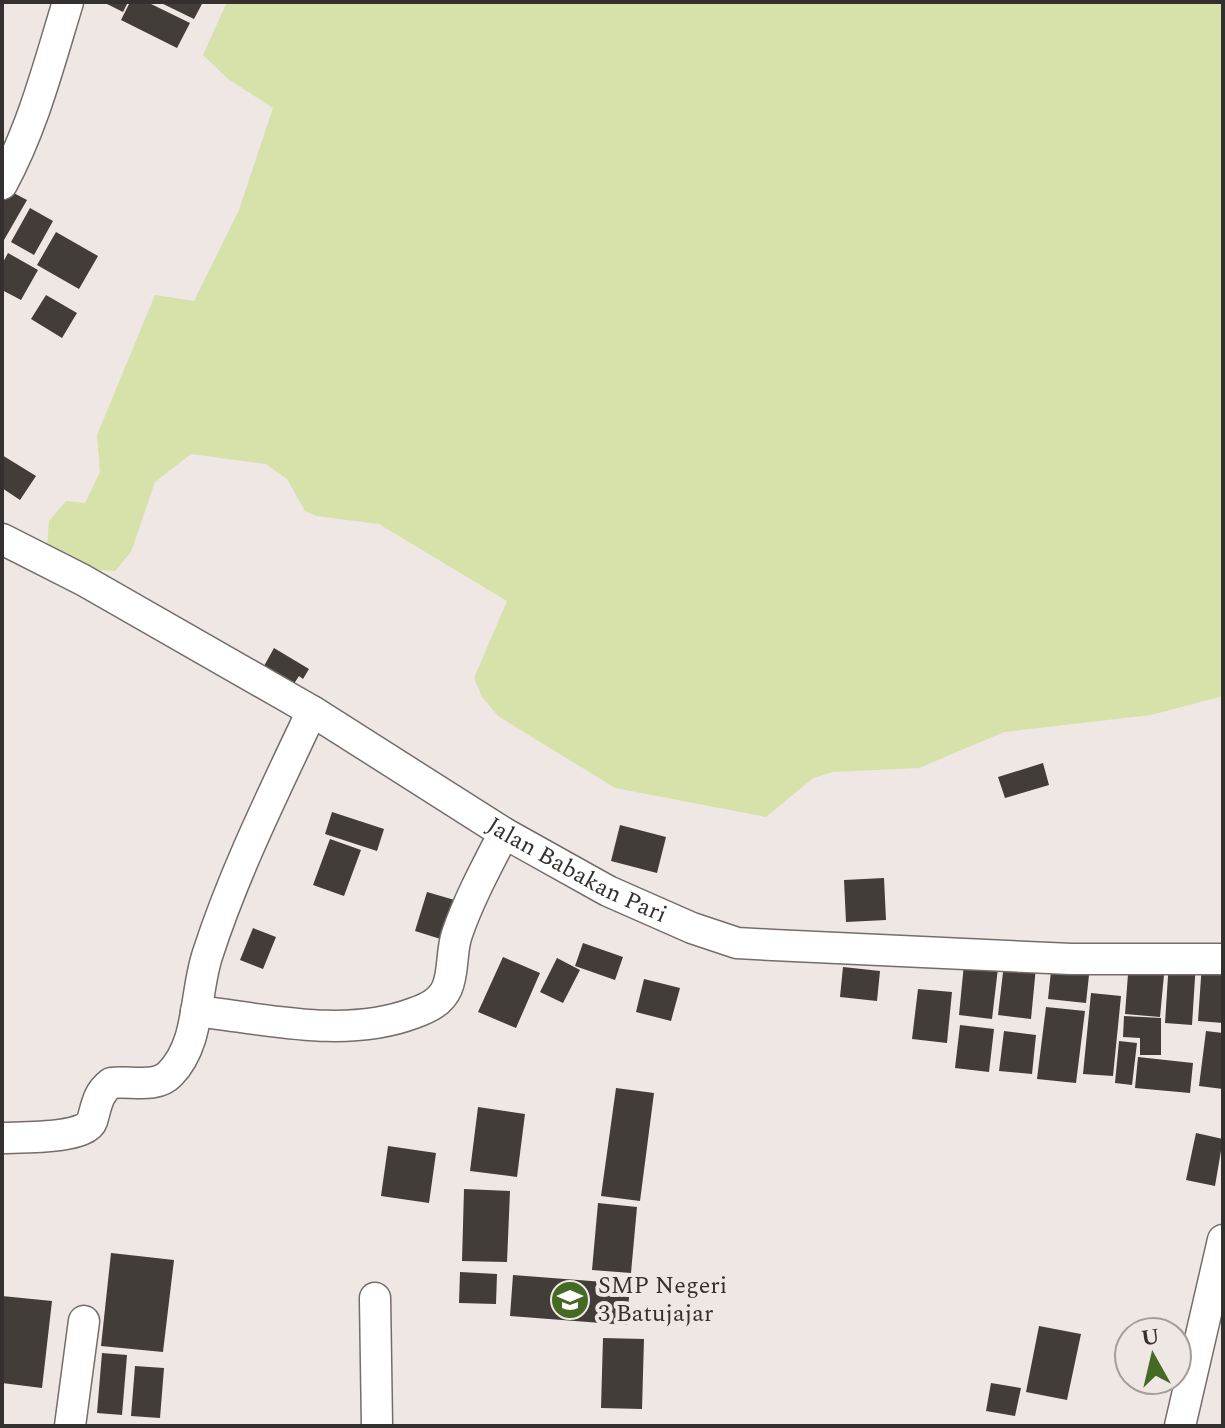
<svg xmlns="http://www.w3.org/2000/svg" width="1225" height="1428" font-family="Spectral,serif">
<rect width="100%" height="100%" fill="#eee7e4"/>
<path fill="#d7e1aa" d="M227,2H1223V696L1151,715L1004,732L919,768L832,772L812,779L766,817L615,788L498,716L482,697L474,678L507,601L379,524L316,516L305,511L287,479L266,464L191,454L155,482L131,552L115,571L89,569L47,546L49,521L66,501L85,503L100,472L97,435L155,295L194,301L239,210L273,108L228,79L203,55Z"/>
<path fill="#423d39" d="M103,2H128L123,12Z
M130,2H147L190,23L177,48L121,20Z
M159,2H203L194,19Z
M6,189L27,200L4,240L2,239V197Z
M30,208L53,221L34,255L11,242Z
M56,232L98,256L79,289L37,265Z
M8,253L38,270L21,300L2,290V264Z
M46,295L77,313L62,338L31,319Z
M2,455L36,476L20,500L2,488Z
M274,648L309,669L303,679L299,676L288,693L259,675Z
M1043,763L1049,785L1005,798L998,777Z
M332,812L384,829L377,851L325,834Z
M620,825L666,837L657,873L611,861Z
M330,839L361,850L344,896L313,885Z
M884,878L886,920L846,922L844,880Z
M427,892L458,901L447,941L415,931Z
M253,928L276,937L263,969L240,960Z
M583,943L623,957L615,980L575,966Z
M503,957L540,973L516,1028L478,1012Z
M557,958L580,970L563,1003L540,992Z
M1129,961L1165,964L1160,1017L1125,1014Z
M1169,961L1196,962L1192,1025L1165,1023Z
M1052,962L1090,966L1086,1003L1048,999Z
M1202,963L1223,964V1023L1198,1021Z
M964,964L998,968L992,1019L959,1015Z
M1004,964L1036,967L1031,1019L998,1015Z
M843,967L880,971L877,1001L840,997Z
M644,979L680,988L671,1021L636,1012Z
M918,989L952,992L947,1043L912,1039Z
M1091,993L1121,996L1113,1076L1083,1074Z
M1046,1007L1085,1011L1076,1083L1037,1079Z
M1124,1016L1161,1018V1055H1140V1038L1123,1037Z
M960,1025L994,1029L989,1072L955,1068Z
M1004,1031L1036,1035L1032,1074L999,1071Z
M1206,1031L1223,1033V1089L1199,1086Z
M1119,1041L1137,1043L1132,1085L1115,1083Z
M1138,1057L1193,1063L1190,1093L1135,1088Z
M616,1088L654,1093L640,1201L601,1196Z
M478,1107L525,1114L517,1177L470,1171Z
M1196,1133L1223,1139L1215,1186L1186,1180Z
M388,1146L436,1153L429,1203L381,1196Z
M464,1189L510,1191L507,1262L462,1261Z
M598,1203L637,1207L631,1273L592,1270Z
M111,1253L174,1260L163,1352L101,1346Z
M460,1272L497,1274L496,1304L459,1303Z
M513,1275L630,1284L627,1325L510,1316Z
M2,1296L52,1301L42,1388L2,1383Z
M1039,1326L1081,1334L1067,1400L1026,1392Z
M603,1338L644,1339L642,1409L601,1408Z
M102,1353L127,1355L122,1415L97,1413Z
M135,1366L164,1368L160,1418L131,1416Z
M991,1383L1021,1388L1015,1416L986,1411Z"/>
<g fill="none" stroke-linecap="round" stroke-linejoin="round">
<g stroke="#746d6b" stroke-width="33">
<g id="minor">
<path d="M2,184C33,127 49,64 68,2"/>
<path id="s1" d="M2,539L83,580L312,711L504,833L608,891L692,928L737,943L773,945L1071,959H1223"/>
<path d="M196,1011C267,1019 345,1039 414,1013C428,1008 441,1002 447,988C454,972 451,951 457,934C469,899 487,866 504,833"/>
<path d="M2,1138C20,1137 86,1139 92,1121C97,1105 97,1094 111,1083C129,1080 156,1089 170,1074C201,1042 194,994 208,953C235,870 275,790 312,711"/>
<path d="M375,1298L377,1426"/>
<path d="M70,1426L84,1321"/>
<path d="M1180,1426L1223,1240"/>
</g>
</g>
<use href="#minor" stroke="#fff" stroke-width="30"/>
</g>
<defs>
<g id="school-disc" transform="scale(2)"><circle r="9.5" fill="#456a23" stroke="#eee7e4"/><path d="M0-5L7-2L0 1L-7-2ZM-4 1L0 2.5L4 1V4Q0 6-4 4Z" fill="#fff"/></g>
</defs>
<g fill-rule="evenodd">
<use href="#school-disc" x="570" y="1300"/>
</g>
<g text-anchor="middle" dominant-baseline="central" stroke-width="8" stroke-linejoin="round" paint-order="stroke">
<g font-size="24" fill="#33302f" stroke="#eee7e4">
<text stroke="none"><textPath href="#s1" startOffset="664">Jalan Babakan Pari</textPath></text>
</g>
<g font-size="24" fill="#33302f" stroke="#eee7e4" text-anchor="start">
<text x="598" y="1286">SMP Negeri<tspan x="598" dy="28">3 Batujajar</tspan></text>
</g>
</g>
<rect width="1225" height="1428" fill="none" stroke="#33302f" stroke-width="8"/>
<g transform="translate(1153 1356) rotate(352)"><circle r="38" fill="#eee7e4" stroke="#a39e9c" stroke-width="2"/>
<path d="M0-6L14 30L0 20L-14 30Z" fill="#456a23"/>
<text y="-12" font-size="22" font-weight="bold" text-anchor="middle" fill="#33302f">U</text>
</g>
</svg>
